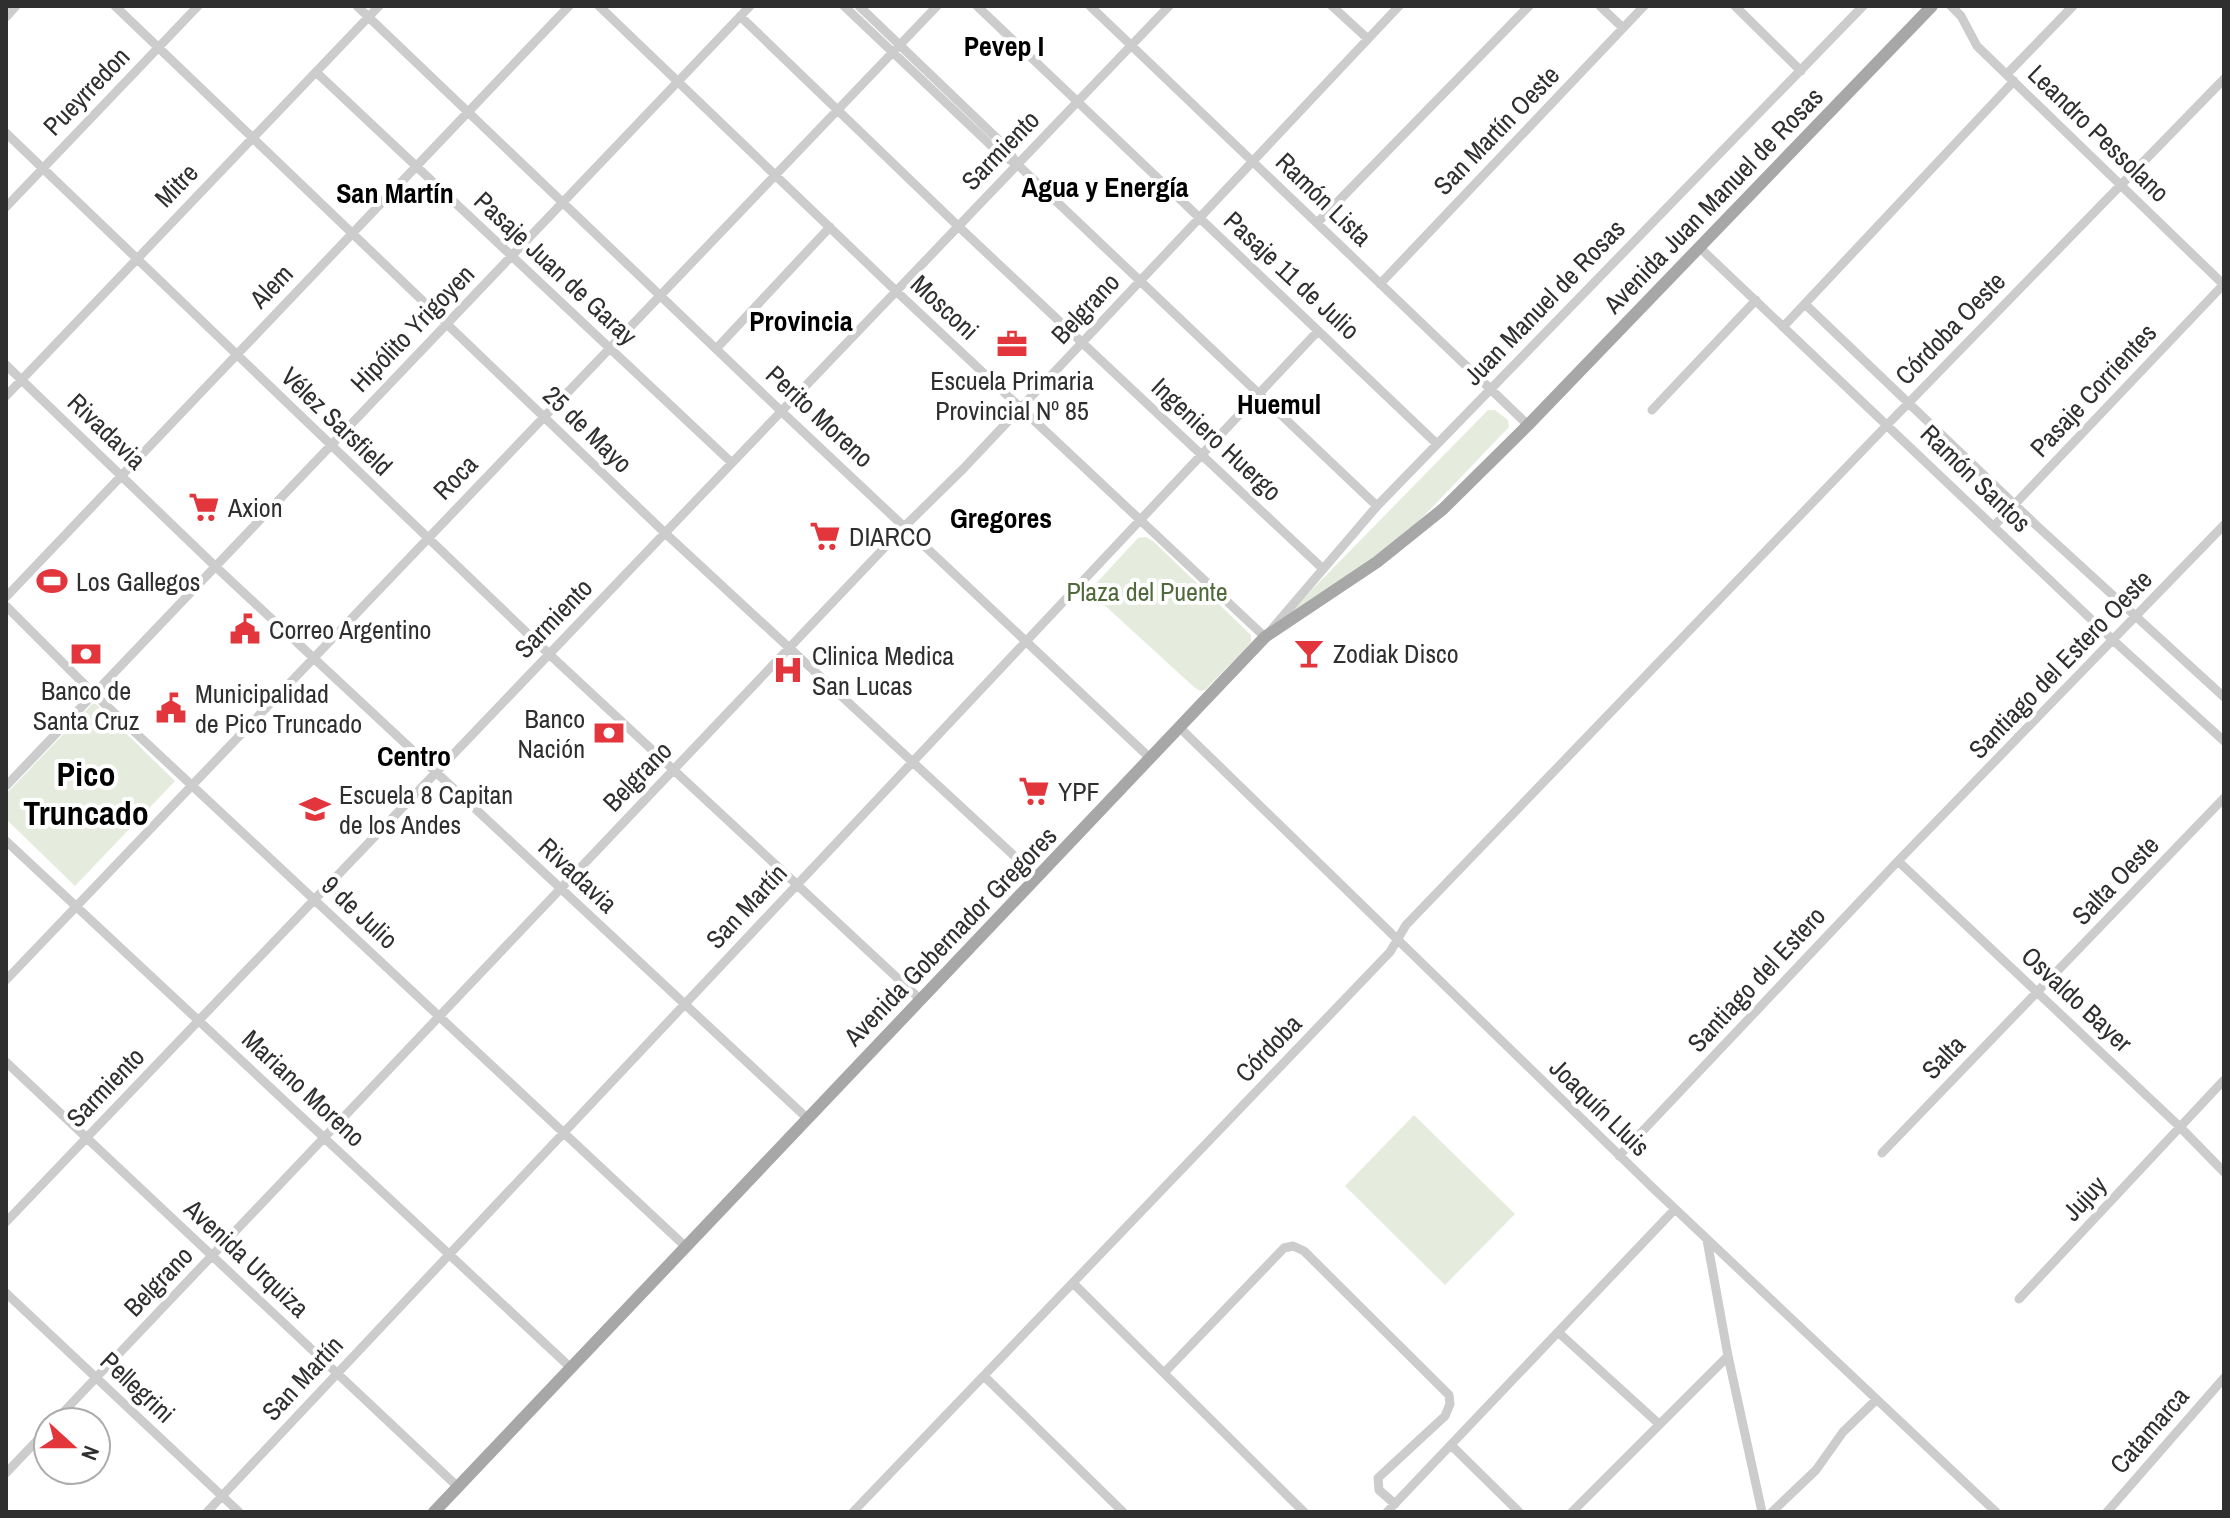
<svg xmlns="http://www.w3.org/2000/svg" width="2230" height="1518" font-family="'Archivo Narrow',sans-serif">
<rect width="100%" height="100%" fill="#fff"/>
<path fill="#e5ecdd" d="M1488,410H1495L1508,420L1509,427L1421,519L1388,548L1297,611H1291Z
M1146,537L1153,541L1251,635V642L1245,649L1205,690L1200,691L1194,687L1089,591L1138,538Z
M94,702L175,781L75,886L6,819V794Z
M1414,1115L1515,1214L1445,1285L1345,1186Z"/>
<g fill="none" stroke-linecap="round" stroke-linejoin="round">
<path stroke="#ccc" stroke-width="9" d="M115,6L665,533L1037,877
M357,6L781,411L1150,758
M599,6L896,291L1265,637L1377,506L1863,6
M844,6L1000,154L1017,164L1377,506
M859,6L1006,147L1015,161
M977,6L1437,444
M1090,6L1528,425
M1332,6L1368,39
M1600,6L1623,28
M1735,6L1801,71
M1951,6L1961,16L1977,46L2224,285
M740,16L958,226L1322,568
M6,17L16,6
M316,72L732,463
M2007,74L2073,6
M6,133L549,654L921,1000
M6,207L198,6
M1317,223L1529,6
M1699,247L2114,641L2224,741
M1380,284L1644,6
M1805,304L2036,525L2224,697
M1783,327L2014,81
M716,349L830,227
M6,365L216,567L808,1119
M6,396L379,6
M1652,410L1756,300
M1994,526L2224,284
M6,597L569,6
M6,606L94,694L686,1247
M1179,727L1654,1189L1996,1512
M6,786L750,6
M6,841L571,1368
M1898,861L2180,1127L2224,1172
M6,980L937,6
M6,1062L458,1487
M1882,1153L2224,798
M1619,1156L1898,861L2224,525
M6,1222L1169,6
M1707,1240L1728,1356L1762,1512
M1073,1283L1304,1512
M6,1293L239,1512
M2019,1299L2224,1080
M1558,1332L1659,1424
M1164,1373L1284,1248L1293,1246L1304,1251L1449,1395L1450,1404L1445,1416L1378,1478L1379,1490L1395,1504
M984,1376L1123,1512
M54,1422L905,526L964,468L1399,6
M1451,1445L1519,1512
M6,1473L48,1429
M207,1512L1318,331
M853,1512L1390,952L1406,925L1888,424L2224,79
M1387,1512L1675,1209
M1572,1512L1728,1356
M1772,1512L1816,1470L1843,1432L1876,1400
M2107,1512L2224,1378"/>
<path stroke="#a7a7a7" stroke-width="12" d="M434,1512L1265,637L1377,562L1443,509L1528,425L1932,6"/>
</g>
<defs>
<g id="office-bare" transform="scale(2.4)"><path d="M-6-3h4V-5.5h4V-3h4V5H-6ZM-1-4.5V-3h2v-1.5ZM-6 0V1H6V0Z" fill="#e2353c" stroke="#fff" stroke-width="2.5" paint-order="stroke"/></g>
<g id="supermarket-bare" transform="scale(2.4)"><path d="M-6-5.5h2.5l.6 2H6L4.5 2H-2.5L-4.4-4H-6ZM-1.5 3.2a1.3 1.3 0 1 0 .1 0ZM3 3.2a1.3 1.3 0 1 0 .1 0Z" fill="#e2353c" stroke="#fff" stroke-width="2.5" paint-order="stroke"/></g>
<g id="stadium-bare" transform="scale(2.4)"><path d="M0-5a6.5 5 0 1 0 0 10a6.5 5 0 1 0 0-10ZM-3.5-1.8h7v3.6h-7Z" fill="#e2353c" stroke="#fff" stroke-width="2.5" paint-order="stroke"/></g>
<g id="civic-bare" transform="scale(2.4)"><path d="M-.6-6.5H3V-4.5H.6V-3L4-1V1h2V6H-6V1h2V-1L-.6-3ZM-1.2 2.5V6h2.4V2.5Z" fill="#e2353c" stroke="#fff" stroke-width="2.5" paint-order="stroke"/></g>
<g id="bar-bare" transform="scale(2.4)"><path d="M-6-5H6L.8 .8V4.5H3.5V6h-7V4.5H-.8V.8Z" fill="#e2353c" stroke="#fff" stroke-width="2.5" paint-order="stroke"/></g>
<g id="bank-bare" transform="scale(2.4)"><path d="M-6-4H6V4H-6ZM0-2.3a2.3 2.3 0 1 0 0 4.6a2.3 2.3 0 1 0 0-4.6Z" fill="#e2353c" stroke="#fff" stroke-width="2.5" paint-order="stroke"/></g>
<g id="hospital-bare" transform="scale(2.4)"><path d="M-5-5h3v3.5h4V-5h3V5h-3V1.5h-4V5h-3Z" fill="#e2353c" stroke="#fff" stroke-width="2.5" paint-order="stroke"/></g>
<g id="school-bare" transform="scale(2.4)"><path d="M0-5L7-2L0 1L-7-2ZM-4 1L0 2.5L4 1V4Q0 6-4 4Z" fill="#e2353c" stroke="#fff" stroke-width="2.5" paint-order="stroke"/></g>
</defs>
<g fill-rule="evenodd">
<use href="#office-bare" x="1012" y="344"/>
<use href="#supermarket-bare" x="204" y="507"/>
<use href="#supermarket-bare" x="825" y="536"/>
<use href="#stadium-bare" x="52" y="581"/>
<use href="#civic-bare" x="245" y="629"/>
<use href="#bar-bare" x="1309" y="653"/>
<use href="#bank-bare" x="86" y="654"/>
<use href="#hospital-bare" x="788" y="670"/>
<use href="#civic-bare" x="171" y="708"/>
<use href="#bank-bare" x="609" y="733"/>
<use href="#supermarket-bare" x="1034" y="791"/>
<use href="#school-bare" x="315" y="809"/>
</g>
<g text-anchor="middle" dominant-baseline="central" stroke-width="8" stroke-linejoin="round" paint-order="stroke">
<g font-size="26" fill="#2f2f2f" stroke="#fff">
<text transform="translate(86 91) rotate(-46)">Pueyrredon</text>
<text transform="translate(1496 130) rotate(-46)">San Martín Oeste</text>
<text transform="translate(2099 133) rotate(44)">Leandro Pessolano</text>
<text transform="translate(1000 150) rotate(-46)">Sarmiento</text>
<text transform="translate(176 185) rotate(-46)">Mitre</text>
<text transform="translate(1324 199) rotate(44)">Ramón Lista</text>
<text transform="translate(1713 200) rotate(-46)">Avenida Juan Manuel de Rosas</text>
<text transform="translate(556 268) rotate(43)">Pasaje Juan de Garay</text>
<text transform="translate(1292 275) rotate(43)">Pasaje 11 de Julio</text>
<text transform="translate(271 286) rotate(-46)">Alem</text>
<text transform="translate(1544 302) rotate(-46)">Juan Manuel de Rosas</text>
<text transform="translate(945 307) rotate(43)">Mosconi</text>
<text transform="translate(1085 308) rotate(-47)">Belgrano</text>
<text transform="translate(412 328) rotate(-46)">Hipólito Yrigoyen</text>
<text transform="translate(1950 328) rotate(-46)">Córdoba Oeste</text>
<text transform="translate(2093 390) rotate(-47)">Pasaje Corrientes</text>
<text transform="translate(820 416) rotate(43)">Perito Moreno</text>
<text transform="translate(337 421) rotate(44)">Vélez Sarsfield</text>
<text transform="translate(588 429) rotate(44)">25 de Mayo</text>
<text transform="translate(107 431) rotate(44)">Rivadavia</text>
<text transform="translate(1217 439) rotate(43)">Ingeniero Huergo</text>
<text transform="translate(455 477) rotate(-46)">Roca</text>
<text transform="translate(1976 478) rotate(44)">Ramón Santos</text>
<text transform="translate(553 618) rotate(-46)">Sarmiento</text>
<text transform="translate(2060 664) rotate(-46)">Santiago del Estero Oeste</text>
<text transform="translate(637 776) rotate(-46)">Belgrano</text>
<text transform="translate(578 875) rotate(43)">Rivadavia</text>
<text transform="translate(2115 880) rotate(-46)">Salta Oeste</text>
<text transform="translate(746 906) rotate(-47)">San Martín</text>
<text transform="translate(360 912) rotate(43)">9 de Julio</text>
<text transform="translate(950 936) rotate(-46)">Avenida Gobernador Gregores</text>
<text transform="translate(1756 979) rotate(-47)">Santiago del Estero</text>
<text transform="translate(2077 999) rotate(43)">Osvaldo Bayer</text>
<text transform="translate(1268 1048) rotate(-46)">Córdoba</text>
<text transform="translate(1943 1057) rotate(-46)">Salta</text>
<text transform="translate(105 1087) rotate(-46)">Sarmiento</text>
<text transform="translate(304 1088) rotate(43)">Mariano Moreno</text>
<text transform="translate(1600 1107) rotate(44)">Joaquín Lluis</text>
<text transform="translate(2084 1198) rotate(-47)">Jujuy</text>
<text transform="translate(247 1258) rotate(43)">Avenida Urquiza</text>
<text transform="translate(158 1281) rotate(-46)">Belgrano</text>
<text transform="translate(302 1378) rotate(-47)">San Martín</text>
<text transform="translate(138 1387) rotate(43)">Pellegrini</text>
<text transform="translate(2149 1430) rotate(-49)">Catamarca</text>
</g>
<g font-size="26" fill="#2f2f2f" stroke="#fff" text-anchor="start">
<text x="1012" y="380" text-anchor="middle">Escuela Primaria<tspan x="1012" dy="30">Provincial Nº 85</tspan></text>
<text x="228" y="507">Axion</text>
<text x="849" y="536">DIARCO</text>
<text x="76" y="581">Los Gallegos</text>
<text x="269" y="629">Correo Argentino</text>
<text x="1333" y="653">Zodiak Disco</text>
<text x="812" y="655">Clinica Medica<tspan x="812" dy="30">San Lucas</tspan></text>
<text x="86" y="690" text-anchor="middle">Banco de<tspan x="86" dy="30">Santa Cruz</tspan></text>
<text x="195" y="693">Municipalidad<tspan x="195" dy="30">de Pico Truncado</tspan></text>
<text x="585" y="718" text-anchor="end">Banco<tspan x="585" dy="30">Nación</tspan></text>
<text x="1058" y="791">YPF</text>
<text x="339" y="794">Escuela 8 Capitan<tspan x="339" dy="30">de los Andes</tspan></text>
</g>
<g font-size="26" fill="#516a3d" stroke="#fff">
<text x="1147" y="591">Plaza del Puente</text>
</g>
<g font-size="28" font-weight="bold" fill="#000" stroke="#fff">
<text x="1004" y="46">Pevep I</text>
<text x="1105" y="187">Agua y Energía</text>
<text x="395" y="193">San Martín</text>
<text x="801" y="321">Provincia</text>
<text x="1279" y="404">Huemul</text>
<text x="1001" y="518">Gregores</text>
<text x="414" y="756">Centro</text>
</g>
<g font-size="34" font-weight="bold" fill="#000" stroke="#fff">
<text x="86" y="774">Pico<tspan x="86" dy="39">Truncado</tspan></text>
</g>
</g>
<rect width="2230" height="1518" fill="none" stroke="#2f2f2f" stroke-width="16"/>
<g transform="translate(72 1446) rotate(111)"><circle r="38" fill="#ffffff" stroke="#acacac" stroke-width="2"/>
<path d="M0-6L14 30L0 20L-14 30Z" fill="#e2353c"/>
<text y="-12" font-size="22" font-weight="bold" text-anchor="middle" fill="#2f2f2f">N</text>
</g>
</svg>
